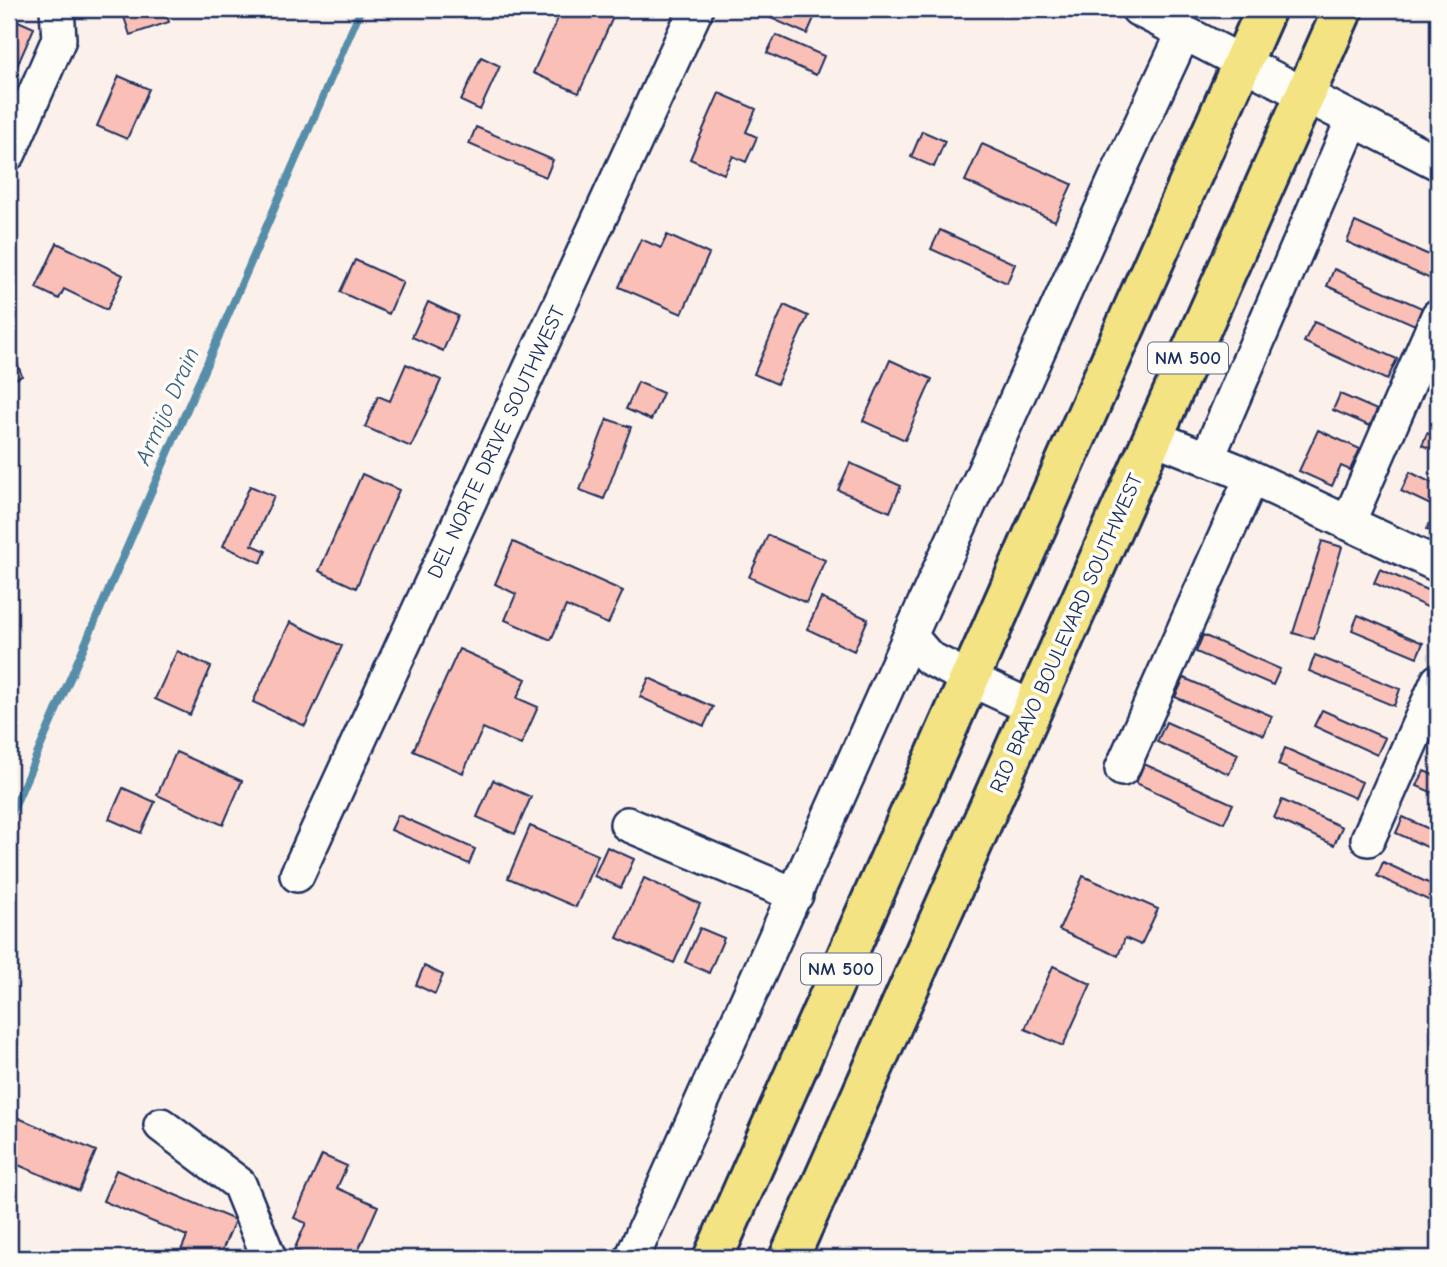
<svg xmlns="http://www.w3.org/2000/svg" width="1447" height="1267" font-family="'Comic Neue',sans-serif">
<rect width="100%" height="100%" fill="#fcf0ea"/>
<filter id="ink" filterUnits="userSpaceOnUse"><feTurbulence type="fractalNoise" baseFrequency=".0143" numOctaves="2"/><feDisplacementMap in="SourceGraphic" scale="14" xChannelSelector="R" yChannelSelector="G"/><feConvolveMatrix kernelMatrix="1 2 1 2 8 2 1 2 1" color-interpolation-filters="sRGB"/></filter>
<g filter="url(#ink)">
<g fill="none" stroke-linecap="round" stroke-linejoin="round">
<path stroke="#578eaa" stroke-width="8" d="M9,819L361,9"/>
</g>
<path fill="#fabfb6" stroke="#1b2f5e" stroke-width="2" d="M139,9H164L169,22L130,35L124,17L140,12Z
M562,9H599L614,15L579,93L533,73Z
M767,9H818L807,34L764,15Z
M9,17L34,28L14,73L9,71Z
M776,35L824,56L816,75L767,53Z
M481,57L500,66L480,110L461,101Z
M119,76L149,89L127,139L97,126Z
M719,93L756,109L746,132L757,137L746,162L733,156L724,174L690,159Z
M476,127L553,160L546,177L469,144Z
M922,131L945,141L934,167L911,157Z
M982,144L1072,184L1055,221L965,181Z
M1355,222L1438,259V274L1435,281L1347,242Z
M940,230L1015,264L1007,283L931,249Z
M667,235L709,254L682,314L619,287L641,239L661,248Z
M57,243L123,275L107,310L64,289L59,299L36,288Z
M355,260L403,282L389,314L340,292Z
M1334,269L1422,308L1415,325L1327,286Z
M428,302L458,316L443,351L412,337Z
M784,305L808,316L777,384L754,374Z
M1314,322L1397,359L1387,380L1304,342Z
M9,341L22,376L9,382Z
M890,360L932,379L905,440L863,421Z
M406,364L441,380L411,447L365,427L378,396L390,401Z
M638,382L663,393L651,420L626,409Z
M1340,394L1377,410L1370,426L1333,410Z
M607,419L631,427L604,499L580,490Z
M1318,430L1360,449L1350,470L1341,466L1332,486L1299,471Z
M1427,433L1438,438V452L1422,445Z
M850,463L901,486L890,512L838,490Z
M1410,472L1438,486V535L1427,529L1437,508L1401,491Z
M362,474L399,490L356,588L319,571Z
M250,486L274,496L252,545L266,551L261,563L223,546Z
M768,535L825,560L806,603L749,577Z
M1322,541L1342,547L1314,639L1293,633Z
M513,542L623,591L608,624L566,606L551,640L505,620L516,594L495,584Z
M1380,569L1438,595V612L1374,583Z
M821,598L868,619L854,651L807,629Z
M1358,615L1423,643L1417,657L1352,630Z
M290,622L342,646L305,726L253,702Z
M1203,635L1280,669L1273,685L1196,652Z
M459,649L526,679L517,698L538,707L521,745L483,728L463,773L413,751Z
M177,651L211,667L190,715L155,699Z
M1315,655L1400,689L1394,706L1309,671Z
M649,678L713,707L704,726L640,697Z
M1184,678L1272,716L1264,735L1175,697Z
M1322,710L1385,738L1377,755L1314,726Z
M1166,722L1238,754L1229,774L1157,742Z
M1285,748L1362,782L1355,798L1278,765Z
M176,752L242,781L223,825L157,795Z
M1144,764L1233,804L1224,823L1136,783Z
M1424,771L1438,777V795L1417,786Z
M493,780L531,797L515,834L477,817Z
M123,788L155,802L141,833L109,819Z
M1282,800L1342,827L1334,845L1274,818Z
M398,815L475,849L469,864L391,830Z
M1403,817L1438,833V852L1396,833Z
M530,826L598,855L576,907L508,878Z
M607,847L634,859L621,888L594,876Z
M1383,862L1437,887L1430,901L1377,876Z
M1083,876L1158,909L1141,945L1125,938L1118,956L1059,930Z
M644,878L700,904L674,963L617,938Z
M700,928L724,938L709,973L685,962Z
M424,966L443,975L435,994L416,985Z
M1053,966L1091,984L1063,1046L1025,1029Z
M9,1114L96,1151L79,1191L9,1161Z
M322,1155L347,1166L337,1188L378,1206L355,1258H313L294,1250L306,1223L294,1218Z
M116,1170L235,1220L219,1258H178L187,1236L103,1201Z"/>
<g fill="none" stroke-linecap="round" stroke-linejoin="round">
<g stroke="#1b2f5e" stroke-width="38">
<path id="minor" d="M1138,9L1438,163
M9,153L59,39L57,9
M1153,437L1233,469L1438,565
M1207,459L1353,119
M1348,523L1438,316
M1033,708L970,679L929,658L910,636L1115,180L1184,32
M1122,769L1251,479
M627,824L796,895
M1368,839L1438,681
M297,875L696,9
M161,1125L239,1184L269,1258
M632,1258L910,636"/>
</g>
<g stroke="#1b2f5e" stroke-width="44">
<path id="major" d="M713,1258L1266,9
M789,1258L1343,9"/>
</g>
<use href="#minor" stroke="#fdfcf7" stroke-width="33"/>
<use href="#major" stroke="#f4e382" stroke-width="38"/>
</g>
</g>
<g text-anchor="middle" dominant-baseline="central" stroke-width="7" stroke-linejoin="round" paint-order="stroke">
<g fill="#fdfcf7" stroke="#5f6c8c" stroke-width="2">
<rect x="1148" y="342.5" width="80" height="31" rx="5"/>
<rect x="801" y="953.5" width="80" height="31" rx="5"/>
</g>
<g font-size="19" font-weight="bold" fill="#1b2f5e">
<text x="1188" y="358">NM 500</text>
<text x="841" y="969">NM 500</text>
</g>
<g font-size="21" fill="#1b2f5e" stroke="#fdfcf7">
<text transform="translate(496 442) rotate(-65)">DEL NORTE DRIVE SOUTHWEST</text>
<text transform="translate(1066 633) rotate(-66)">RIO BRAVO BOULEVARD SOUTHWEST</text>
</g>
<g font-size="23" font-style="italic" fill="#395f84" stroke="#fdfcf7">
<text transform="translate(167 406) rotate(-66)">Armijo Drain</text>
</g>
</g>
<rect width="1447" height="1267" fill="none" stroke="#fdfcf7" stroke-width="35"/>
<rect x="18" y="18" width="1412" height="1232" fill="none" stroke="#1b2f5e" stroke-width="2.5" filter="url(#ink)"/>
</svg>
